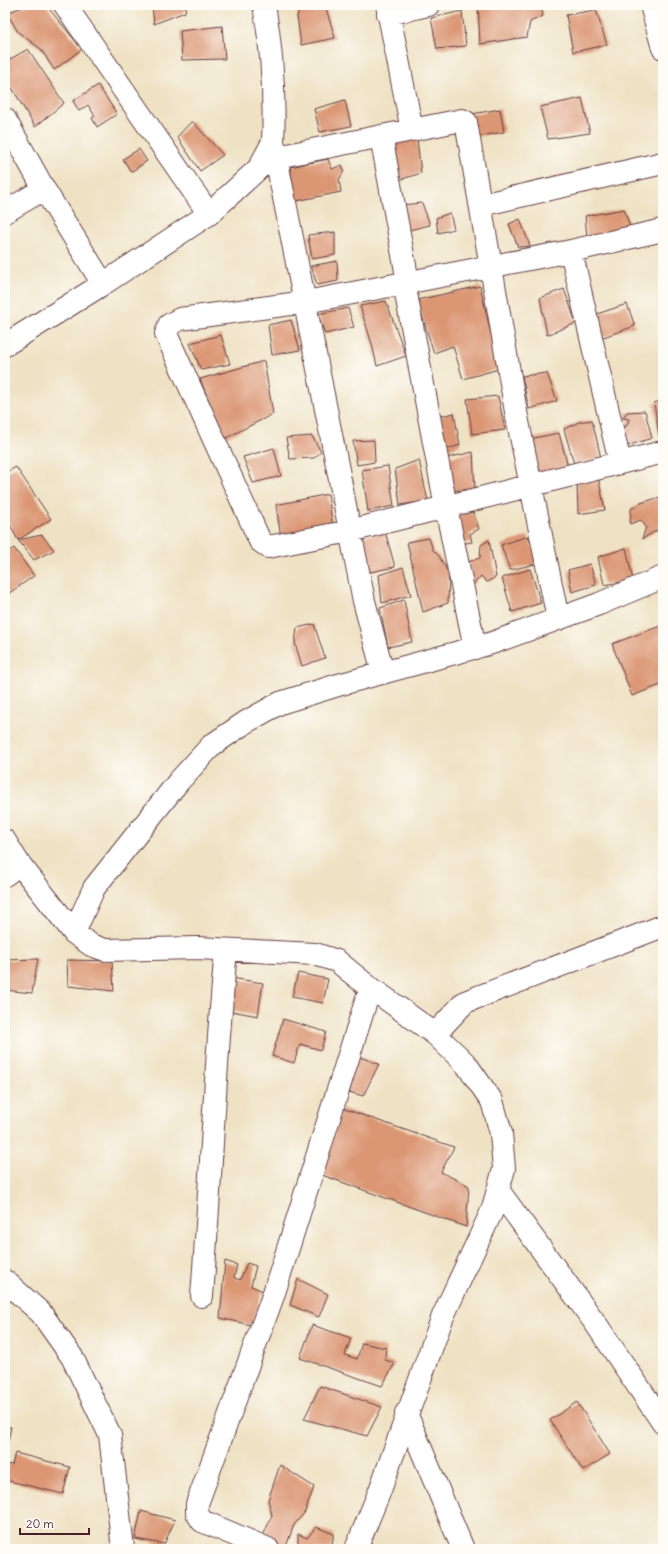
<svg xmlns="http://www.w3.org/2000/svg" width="668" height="1554" font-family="Delius,sans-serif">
<rect width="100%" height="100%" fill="#fdfcf7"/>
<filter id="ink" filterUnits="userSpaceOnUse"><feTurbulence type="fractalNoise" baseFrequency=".025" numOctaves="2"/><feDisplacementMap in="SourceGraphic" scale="8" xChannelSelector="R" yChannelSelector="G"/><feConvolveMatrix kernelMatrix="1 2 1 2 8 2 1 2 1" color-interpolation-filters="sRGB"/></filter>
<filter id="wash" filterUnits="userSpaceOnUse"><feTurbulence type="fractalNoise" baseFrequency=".012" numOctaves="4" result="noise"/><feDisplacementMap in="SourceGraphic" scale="16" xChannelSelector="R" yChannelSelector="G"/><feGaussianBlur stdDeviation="0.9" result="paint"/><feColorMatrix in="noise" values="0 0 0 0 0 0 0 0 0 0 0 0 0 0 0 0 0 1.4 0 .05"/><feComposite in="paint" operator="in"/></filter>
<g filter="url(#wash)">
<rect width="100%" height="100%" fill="#efe2c4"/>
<g id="blocks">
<path fill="#db9673" d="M27,5H46L82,49L54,70L41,49L18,32L7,13Z
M152,5H186L185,12L154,24Z
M301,5H325L335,38L301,45L297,16Z
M478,5H541L543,16L530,22L527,37L480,44Z
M596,10L607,45L573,52L566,15Z
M462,11L466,46L437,49L431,18Z
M222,26L225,59L182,60L180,31Z
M28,49L64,103L35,127L5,76V62Z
M98,85L117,114L97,127L92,118L95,116L88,105L79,111L73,101Z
M582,98L590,133L548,139L540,107Z
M345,100L351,126L320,132L314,109Z
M500,109L504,132L476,137L472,114Z
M192,121L223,155L200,171L177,137Z
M417,139L421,173L396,181L387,143Z
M139,149L147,161L131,172L123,159Z
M328,159L332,169L342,165L344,171L339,180L341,192L296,201L290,167Z
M422,203L430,225L405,231L401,205Z
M624,209L631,230L587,237L585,216Z
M450,213L454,229L438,233L436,218Z
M520,219L530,246L518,247L509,224Z
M335,232V255L312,259L308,235Z
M337,261L338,281L317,285L311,266Z
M480,286L499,369L463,379L453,346L434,353L417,300Z
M564,289L576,323L547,335L540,298Z
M386,301L406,356L377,366L372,344L360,306Z
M627,304L635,326L598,339L594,315Z
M348,308L354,327L325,334L318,314Z
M291,320L300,350L272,355L268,325Z
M221,335L230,364L201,370L190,343Z
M264,361L273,414L224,439L200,379Z
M547,373L557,401L529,409L522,376Z
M498,396L505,430L472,434L467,399Z
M663,400V434L659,435L654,403Z
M645,411L652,438L624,447L620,432L627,425L629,419L623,418L627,412Z
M454,413L460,445L442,451L437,417Z
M592,420L601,458L574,464L564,429L579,422Z
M559,433L568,467L536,475L529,439Z
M312,436L321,452L314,458L290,459L286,438Z
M374,440L375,462L357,465L353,441Z
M274,448L281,476L253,483L243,457Z
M473,452L475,489L449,491L442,459Z
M419,460L428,501L400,505L395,469Z
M388,466L394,506L368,511L362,470Z
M16,467L51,519L18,540L42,535L54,550L34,560L18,540L5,516V473Z
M598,476L605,510L578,514L577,482Z
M328,494L333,528L281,538L276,505Z
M660,497L663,504V525L659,529L642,539L646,527L641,520L630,524L631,509L641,503Z
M473,512L479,529L470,534L472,542L460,544L455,516Z
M385,531L395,567L370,572L361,537Z
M528,536L539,563L510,570L501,545Z
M429,538L433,550L439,556L449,574L448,603L423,612L407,542Z
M489,540L496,577L487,582L481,576L473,585L468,562L480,558L481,545Z
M14,548L34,576L5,596V554Z
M626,548L633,580L604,585L598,557Z
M590,564L596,585L572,592L568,570Z
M403,567L411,595L382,603L379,575Z
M530,569L541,603L512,612L502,578Z
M404,600L412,642L388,647L380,608Z
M314,624L325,658L302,666L295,643L297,628Z
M663,625V684L632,696L612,644Z
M38,959L32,993L5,990V960Z
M67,960L112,961L114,991L68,986Z
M298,973L328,979L323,1003L292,997Z
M231,978L263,983L258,1016L226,1010Z
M283,1019L326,1032L321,1050L300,1044L294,1063L272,1056Z
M349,1053L379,1064L363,1096L338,1089Z
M342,1108L454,1147L441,1172L469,1186L466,1227L322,1175Z
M225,1261L237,1265L234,1278L240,1280L247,1263L256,1266L251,1286L263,1291L251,1325L220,1318Z
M298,1279L328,1294L319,1317L290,1305Z
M312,1325L351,1338L345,1355L357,1359L362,1343L386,1348L385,1360L395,1363L382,1386L300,1358Z
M320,1386L382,1407L367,1436L304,1419Z
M577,1402L610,1454L583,1471L550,1420Z
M5,1426L11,1427L6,1451H5Z
M15,1453L70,1467L63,1494L5,1480V1464L12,1465Z
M280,1465L314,1487L305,1512L294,1525L285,1549L261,1541L272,1515L268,1500Z
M141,1511L175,1520L164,1544L135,1539Z
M316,1527L334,1534L331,1549H298V1534L307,1538Z"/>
</g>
</g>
<g filter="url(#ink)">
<use href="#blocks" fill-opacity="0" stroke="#633c42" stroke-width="1"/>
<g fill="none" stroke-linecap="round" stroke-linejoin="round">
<g stroke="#633c42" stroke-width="24">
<path id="minor" d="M65,5L209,214
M264,5C272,50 275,96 273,142L364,601L383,673
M387,5L412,130
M651,5L663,48
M388,14L428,5
M5,119L44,189L103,284
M381,136L408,282
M277,157L462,120L466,122L516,412L558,619
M481,205L663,163
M5,212L44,189
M663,230L571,251L306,302L180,319L169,325L166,334L260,541L268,547L350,531L663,452
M571,251L620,463
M404,283L446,507L475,648
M5,345L103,284L209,214L259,168L273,142
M5,841L18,862L13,869L5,875
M18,862L74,933L91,945L105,950L197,948L315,954L337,961L375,992
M74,933L94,888L179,781L212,745L246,722L280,703L338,685L492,643L599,604L663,577
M498,1190L596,1324L663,1423
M5,1281L41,1313L72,1357L110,1435L123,1549
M202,1296C211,1180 215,1065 226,950
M406,1413L463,1549
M268,1549L202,1521L197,1513V1504L273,1296L367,998L372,993H378L435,1034
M356,1549L379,1493L443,1316L492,1211L504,1169L501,1133L492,1101L466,1064L435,1034L465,1002L663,926"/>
</g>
<use href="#minor" stroke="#fff" stroke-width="22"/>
</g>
</g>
<rect width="668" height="1554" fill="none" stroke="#fdfcf7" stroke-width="20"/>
<path d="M20 1528v6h69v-6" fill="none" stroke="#4a1f2b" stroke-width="2"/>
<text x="26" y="1528" font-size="12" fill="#4a1f2b" stroke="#fdfcf7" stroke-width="3" paint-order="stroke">20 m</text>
</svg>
